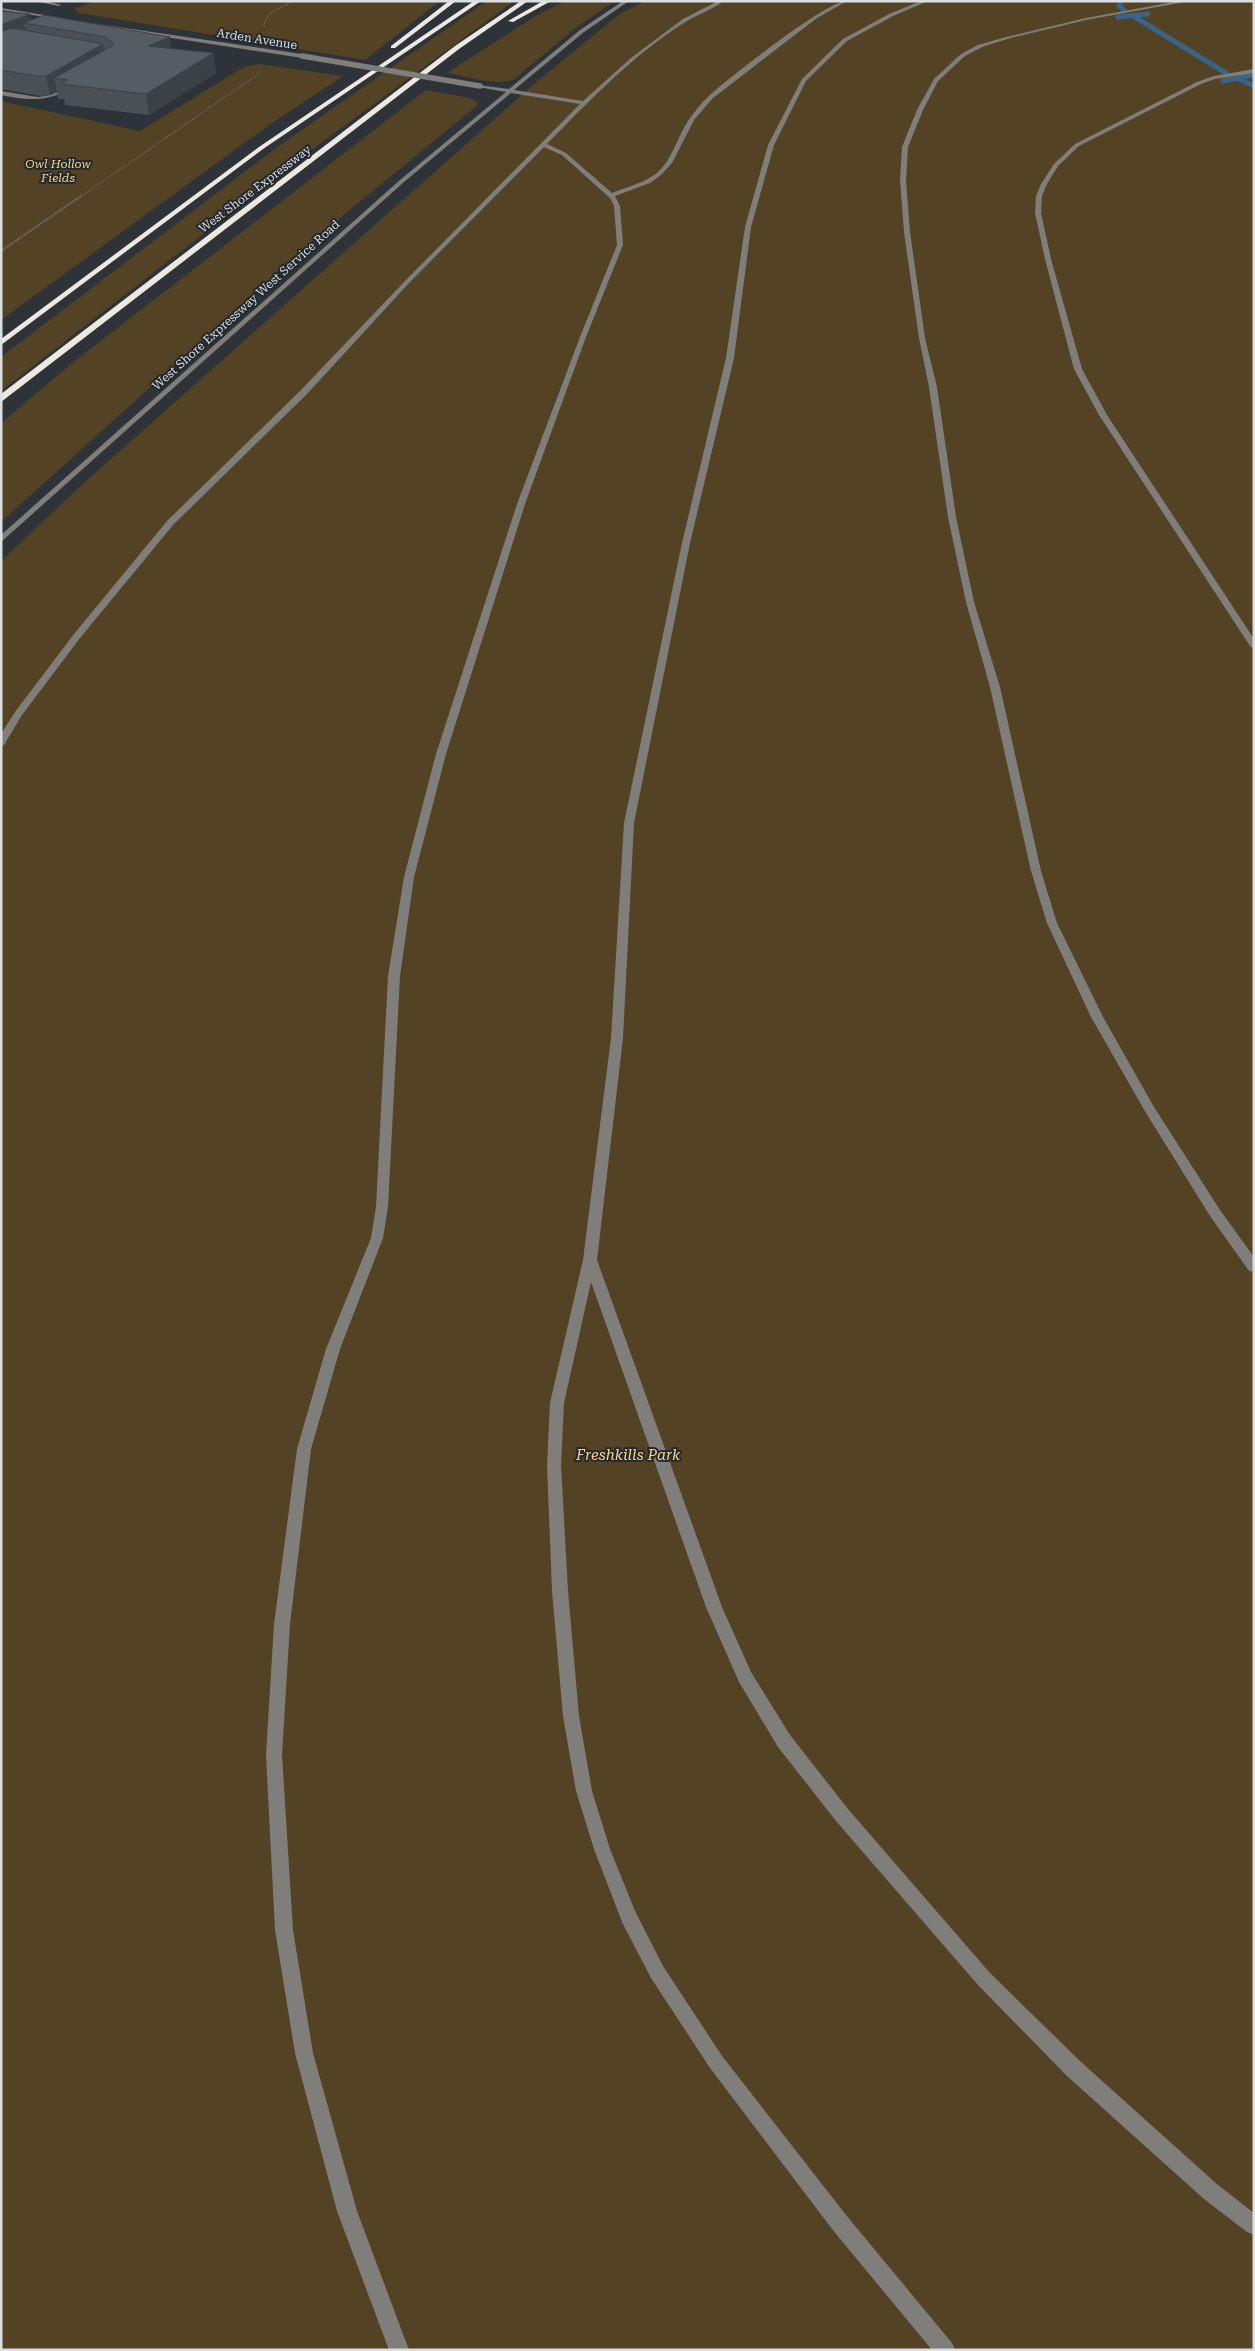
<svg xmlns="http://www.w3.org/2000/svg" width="1255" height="2351" font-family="'Roboto Serif',serif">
<rect width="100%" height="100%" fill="#2d3338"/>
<path fill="#534324" d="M94,1H440L365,60L79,13L74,9Z
M487,1H514L310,151L1,391V357L280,145Z
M564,1H615L578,26L513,80C492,86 468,76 447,73L534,17Z
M645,1H1254V2350H1V561L87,480L535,83L621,13Z
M260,64L343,76L269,125L1,320V101L140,131L244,67Z
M426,90L470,98L476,101L478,105L319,235L1,522V423L76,360Z"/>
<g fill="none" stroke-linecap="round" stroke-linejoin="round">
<path stroke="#396387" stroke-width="5" d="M1121,1L1119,6L1124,10
M1133,16L1226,73
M1118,17L1148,14
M1237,78L1254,86
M1223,81L1252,75"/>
<path stroke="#777c81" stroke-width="1" stroke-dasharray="1 1" stroke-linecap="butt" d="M265,26H263L269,14L293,1
M80,197L260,73"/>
<path stroke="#777c81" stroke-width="2" stroke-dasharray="1 1" stroke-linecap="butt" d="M1,251L81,196"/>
<path fill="#807e7b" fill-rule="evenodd" d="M34,1H46L61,5L59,6Z
M623,1H629L584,32L514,90L583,101L631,58L683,19L718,1H724C713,9 699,14 687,21C636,52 589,101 547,144L566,153L612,193C627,187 644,183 657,173C673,159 678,135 690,118C696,110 703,101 710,95C730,77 826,1 847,1L817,18L713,98L694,120L672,163L662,174L650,183L615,196L620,206L623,245L586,337L525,504L446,754L414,877L400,976L388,1207L383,1238L340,1349L311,1449L290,1624L282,1755L293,1930L313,2053L357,2211L409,2350H389L337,2211L295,2053L275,1930L266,1755L274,1624L297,1449L326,1349L371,1238L376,1207L388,976L404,877L436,754L517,504L580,337L617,245L614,206L610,198L562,155L544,147L409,283L307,394L173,525L80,638L22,715L4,745L1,746V734L15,712L74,634L167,521L301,390L405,281L580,104L511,93L404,182L1,542V535L400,180L506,92L478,87V85L509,89L580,30Z
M921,1H928L893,16L847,41L806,81L774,145L751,227L734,358L690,543L634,823L623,1038L597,1260L722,1607L751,1672L790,1735L848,1809L990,1973L1081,2062L1218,2185L1254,2213V2235L1247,2232L1204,2199L1067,2076L978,1985L836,1821L778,1747L739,1682L706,1607L591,1282L564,1403L561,1465L568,1591L579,1716L592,1791L610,1849L635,1911L663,1966L722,2056L846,2215L952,2343L955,2350H932L832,2229L710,2068L651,1978L622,1922L594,1849L576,1791L563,1716L552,1591L547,1465L550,1403L583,1260L611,1038L624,823L682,543L726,358L745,227L768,145L802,79L843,39L889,14Z
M1179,1H1190L1086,20L1007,39L982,47L965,56L938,81L923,110L908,147L906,180L910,232L925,338L937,387L956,517L974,602L1000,687L1041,871L1057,923L1103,1017L1154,1107L1220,1210L1254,1257V1272L1249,1271L1210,1216L1146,1113L1091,1017L1047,923L1031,871L990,687L966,602L948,517L929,387L919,338L904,232L900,180L902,147L917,110L934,79L961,54L978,45L1006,37L1086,18Z
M1,8L57,17L59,18L57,19L1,10Z
M84,22L302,54L305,56L302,58L82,24Z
M1254,69V73L1215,79L1201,84L1079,146L1058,166L1047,184L1042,196L1041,213L1051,259L1082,369L1107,415L1254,639V649L1250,646L1099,415L1074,369L1045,259L1035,213L1036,196L1041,184L1054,164L1075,144L1197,82L1214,76Z
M73,84L75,87C46,102 32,101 1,95V91L38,97L51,95Z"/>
<path fill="#ede9e0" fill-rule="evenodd" d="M449,1H456L395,48H391V46Z
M474,1H481L263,149L1,345V339L259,147Z
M521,1H528L459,49L1,402V394L455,46Z
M543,1H551L513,22L508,21Z"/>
<path stroke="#807e7b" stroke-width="5.5" d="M302,56L480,86"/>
</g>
<path fill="#4a5054" d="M1,11L32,20L172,49L213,53L216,73L149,115L65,105L64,99H58L57,92L50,95L40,96L1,89Z"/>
<path fill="#3c4145" d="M30,14L32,24L24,23L27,35L1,45V25Z
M170,37L173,57L148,46Z
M103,44L106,63L68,80L54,78L57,92L50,95L46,76Z
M213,53L216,73L149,115L146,94Z"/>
<path fill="#565d62" stroke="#3c4145" d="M1,11L30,14L1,25Z
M44,15L170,37L148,46L213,53L146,94L60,84L68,80L54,78L112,46L113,43L105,37L24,23Z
M13,28L103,44L46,76H36L1,70V31Z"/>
<g text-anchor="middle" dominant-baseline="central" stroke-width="4" stroke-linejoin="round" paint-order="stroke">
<g font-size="12" fill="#dbdfe2" stroke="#23292e">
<text transform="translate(257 39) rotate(9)">Arden Avenue</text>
<text transform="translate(255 189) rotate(-37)">West Shore Expressway</text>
<text transform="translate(246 305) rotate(-42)">West Shore Expressway West Service Road</text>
</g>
<g font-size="12" font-style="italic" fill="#fdd487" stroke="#23292e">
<text x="58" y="164">Owl Hollow<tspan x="58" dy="14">Fields</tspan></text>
</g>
<g font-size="15" font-style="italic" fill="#fdd487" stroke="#23292e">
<text x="628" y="1455">Freshkills Park</text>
</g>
</g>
<rect width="1255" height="2351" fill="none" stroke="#dbdfe2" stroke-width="5"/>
</svg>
